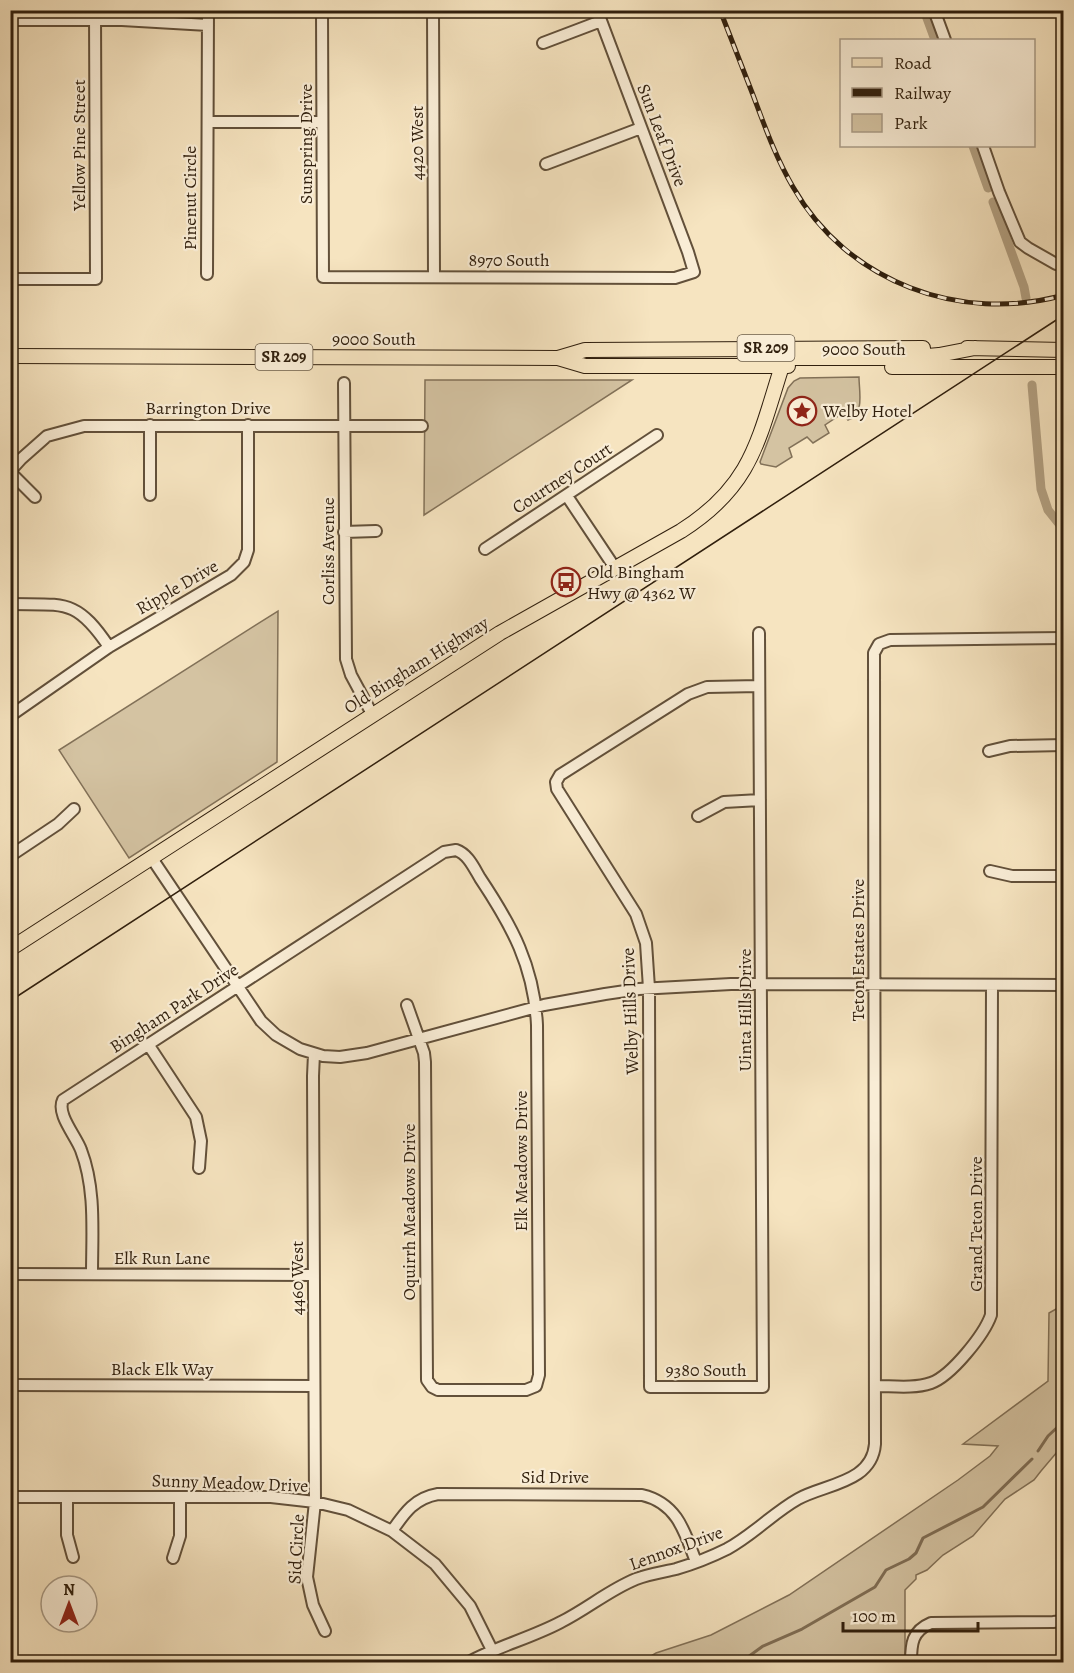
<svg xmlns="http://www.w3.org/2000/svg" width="1074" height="1673" font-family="Alegreya,serif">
<rect width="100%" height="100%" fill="#f6e4c0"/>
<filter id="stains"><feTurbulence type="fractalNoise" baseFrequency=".00333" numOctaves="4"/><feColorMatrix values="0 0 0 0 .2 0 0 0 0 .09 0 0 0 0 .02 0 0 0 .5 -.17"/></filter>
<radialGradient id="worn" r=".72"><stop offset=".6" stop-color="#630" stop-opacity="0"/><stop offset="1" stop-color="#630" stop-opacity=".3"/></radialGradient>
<path fill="#d4c3a2" stroke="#827158" stroke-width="1.5" d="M859,377C859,392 865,414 848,420L843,413L825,425L829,433L813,443L807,437L789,448L792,457L776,467L761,464L760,462L788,388L794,381L800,378Z
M425,380H632L424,515Z
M278,611L277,762L129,858L59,750Z
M1063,1305V1445L1041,1471L1034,1480L1005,1499L973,1536L943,1555L927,1570L916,1575V1579L905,1590V1662H641L656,1653L711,1635L789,1595L958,1480L990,1456L998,1446L963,1444L1048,1381L1049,1313Z"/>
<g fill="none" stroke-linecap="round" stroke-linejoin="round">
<path stroke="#7f6d54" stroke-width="3" d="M1038,1451L1048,1436L1064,1421
M741,1662L763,1646L802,1629L875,1587L886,1570L909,1559L916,1553L923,1538L983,1507L1032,1459"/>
<path stroke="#b3a183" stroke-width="9" d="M924,10L935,40
M973,146L988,188
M993,202L1024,287L1026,298
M1032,385L1041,489L1048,510L1064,530"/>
<g stroke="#62503a" stroke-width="14">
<path id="minor" d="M322,10L323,277L675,278L694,272L688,252L597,10
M433,10L434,276
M934,10L945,40
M10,20H122L208,25
M543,43L601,21
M208,122H322
M983,146L999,192L1020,242L1028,248L1056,264L1064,263
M546,164L641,128
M207,274L208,10
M10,279H96L95,10
M344,383L346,659L351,675L372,714
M10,471L21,459L47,436L84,426H422
M10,472L35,497
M150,495V425
M567,496L615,568
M344,532L376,531
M485,549L657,435
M10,604C65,605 76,598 109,647
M759,633L763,1387H650L649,988L646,943L636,914L557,789L556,782L560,775L688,694L707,687L759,686
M10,716L109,647L231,575L244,562L248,550V425
M989,751L1010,746L1064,745
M698,816L724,802L760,800
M10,856L58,824L74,809
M151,857L261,1021L276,1035L300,1049L323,1056L340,1057L367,1053L544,1005L605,994L639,989L731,984L1064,985
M990,871L1012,876H1064
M148,1044L196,1117L201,1141L199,1168
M314,1054L313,1076L315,1502L307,1577L313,1605L325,1631
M10,1274L314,1275
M92,1274C92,1233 96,1189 81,1150C76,1136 56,1114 63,1100L444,852L456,850C468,854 474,868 480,878C512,926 534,966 537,1025L539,1375L536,1386L526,1390H438L432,1387L427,1380L425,1062L424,1053L407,1005
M10,1385L314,1386
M875,1386C893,1386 913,1389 931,1383C951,1376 984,1335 991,1315L992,985
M10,1497H271L315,1502L348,1510L392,1531L435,1564L470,1606L492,1650
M67,1497V1535L73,1557
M392,1531C405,1512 415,1498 438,1494L642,1495C677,1503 685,1532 696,1562
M173,1558L180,1536V1497
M469,1662C498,1646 531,1638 561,1622C587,1609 609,1590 636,1579C649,1574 663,1572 676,1569C693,1564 711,1557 727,1549C753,1535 773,1513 798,1499C825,1484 872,1483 875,1444L874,653L879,644L890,640L1064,638
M911,1662C911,1644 912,1631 931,1623L1053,1622L1064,1621"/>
</g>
<g stroke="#301f0d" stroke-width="16">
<path id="major" d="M967,348L1064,350
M10,356L558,358L585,366H788
M558,358L585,350L923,348
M892,367H1064
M10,949L500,633L681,531C752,486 758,441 782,366L786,360L790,358H905L939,355L975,348"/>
</g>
<use href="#minor" stroke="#f9edd6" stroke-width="10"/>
<use href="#major" stroke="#f6e4c0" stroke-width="14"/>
<path stroke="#301f0d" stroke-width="1.5" d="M10,1001L1064,315"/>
<g stroke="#301f0d" stroke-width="5">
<path id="rail" d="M720,10C731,39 742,67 753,95C765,127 776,158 793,187C847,282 960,324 1064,295"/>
</g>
<use href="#rail" stroke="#f9edd6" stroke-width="3" stroke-dasharray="9" stroke-linecap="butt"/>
</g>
<defs>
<g id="sight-ring" transform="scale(1.5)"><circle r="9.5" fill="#f9edd6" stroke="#8f2418" stroke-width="1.5"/><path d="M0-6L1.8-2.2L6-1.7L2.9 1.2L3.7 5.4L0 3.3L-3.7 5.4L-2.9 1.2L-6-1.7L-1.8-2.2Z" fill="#8f2418"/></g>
<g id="bus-ring" transform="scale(1.5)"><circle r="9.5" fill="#f9edd6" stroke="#8f2418" stroke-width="1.5"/><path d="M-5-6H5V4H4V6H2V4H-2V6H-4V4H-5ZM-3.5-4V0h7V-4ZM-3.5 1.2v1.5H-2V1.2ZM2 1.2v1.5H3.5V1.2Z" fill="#8f2418"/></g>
</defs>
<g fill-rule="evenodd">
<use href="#sight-ring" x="802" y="411"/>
<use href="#bus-ring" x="566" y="582"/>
</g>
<g text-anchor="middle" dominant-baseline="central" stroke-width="4.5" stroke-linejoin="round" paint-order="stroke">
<g fill="#f9edd6" stroke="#6c5d49" stroke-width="1.5">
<rect x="737.5" y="335" width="57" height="26" rx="4.5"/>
<rect x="255.5" y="344" width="57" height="26" rx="4.5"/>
</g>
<g font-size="16" font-weight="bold" fill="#301f0d">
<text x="766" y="348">SR 209</text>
<text x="284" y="357">SR 209</text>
</g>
<g font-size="18" fill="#301f0d" stroke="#f9edd6">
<text transform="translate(662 135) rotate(69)">Sun Leaf Drive</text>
<text transform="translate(417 143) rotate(-90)">4420 West</text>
<text transform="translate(306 144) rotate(-90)">Sunspring Drive</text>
<text transform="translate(79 145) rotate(-90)">Yellow Pine Street</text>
<text transform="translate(190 198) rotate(-90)">Pinenut Circle</text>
<text x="509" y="260">8970 South</text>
<text x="374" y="339">9000 South</text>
<text x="864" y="349">9000 South</text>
<text x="208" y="408">Barrington Drive</text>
<text transform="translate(562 478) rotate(-33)">Courtney Court</text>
<text transform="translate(328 551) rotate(-90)">Corliss Avenue</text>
<text transform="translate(177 587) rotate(-30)">Ripple Drive</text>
<text transform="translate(416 665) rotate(-32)">Old Bingham Highway</text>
<text transform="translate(858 950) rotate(-90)">Teton Estates Drive</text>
<text transform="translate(174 1008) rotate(-33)">Bingham Park Drive</text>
<text transform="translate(745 1010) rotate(-90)">Uinta Hills Drive</text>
<text transform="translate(630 1011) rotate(-92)">Welby Hills Drive</text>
<text transform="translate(521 1161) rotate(-90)">Elk Meadows Drive</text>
<text transform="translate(409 1212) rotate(-90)">Oquirrh Meadows Drive</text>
<text transform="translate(976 1224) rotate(-90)">Grand Teton Drive</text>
<text x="162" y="1258">Elk Run Lane</text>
<text transform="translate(297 1278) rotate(-90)">4460 West</text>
<text x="162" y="1369">Black Elk Way</text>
<text x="706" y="1370">9380 South</text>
<text x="555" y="1477">Sid Drive</text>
<text transform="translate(230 1483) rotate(2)">Sunny Meadow Drive</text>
<text transform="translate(676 1548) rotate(-20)">Lennox Drive</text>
<text transform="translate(296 1549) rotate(-87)">Sid Circle</text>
</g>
<g font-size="18" fill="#301f0d" stroke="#f9edd6" text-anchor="start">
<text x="823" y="411">Welby Hotel</text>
<text x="587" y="572">Old Bingham<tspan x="587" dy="21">Hwy @ 4362 W</tspan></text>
</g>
</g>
<rect width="1074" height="1673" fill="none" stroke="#f6e4c0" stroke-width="36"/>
<rect x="12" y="12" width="1050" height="1649" fill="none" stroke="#301f0d" stroke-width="3"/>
<rect x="18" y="18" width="1038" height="1637" fill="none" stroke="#301f0d" stroke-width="1.5"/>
<rect x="840" y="39" width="195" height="108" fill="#f9edd6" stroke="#a99b86" stroke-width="1.5"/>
<rect x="852" y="58" width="30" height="9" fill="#f6e4c0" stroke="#a99b86" stroke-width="1.5"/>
<text x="894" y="69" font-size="18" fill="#301f0d">Road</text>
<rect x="852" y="88" width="30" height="9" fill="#301f0d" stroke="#a99b86" stroke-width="1.5"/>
<text x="894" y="99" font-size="18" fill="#301f0d">Railway</text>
<rect x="852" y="114" width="30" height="18" fill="#d4c3a2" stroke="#a99b86" stroke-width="1.5"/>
<text x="894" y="129" font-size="18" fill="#301f0d">Park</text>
<g transform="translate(69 1604)"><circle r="28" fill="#f9edd6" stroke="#a99b86" stroke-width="1.5"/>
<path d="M0-4.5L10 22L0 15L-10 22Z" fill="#8f2418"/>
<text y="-9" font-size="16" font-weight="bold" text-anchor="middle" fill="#301f0d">N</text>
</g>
<path d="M843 1622v9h135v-9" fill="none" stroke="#301f0d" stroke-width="3"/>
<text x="852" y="1622" font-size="18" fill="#301f0d" stroke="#f9edd6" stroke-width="4.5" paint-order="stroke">100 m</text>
<rect width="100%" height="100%" filter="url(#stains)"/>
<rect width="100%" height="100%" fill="url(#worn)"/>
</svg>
